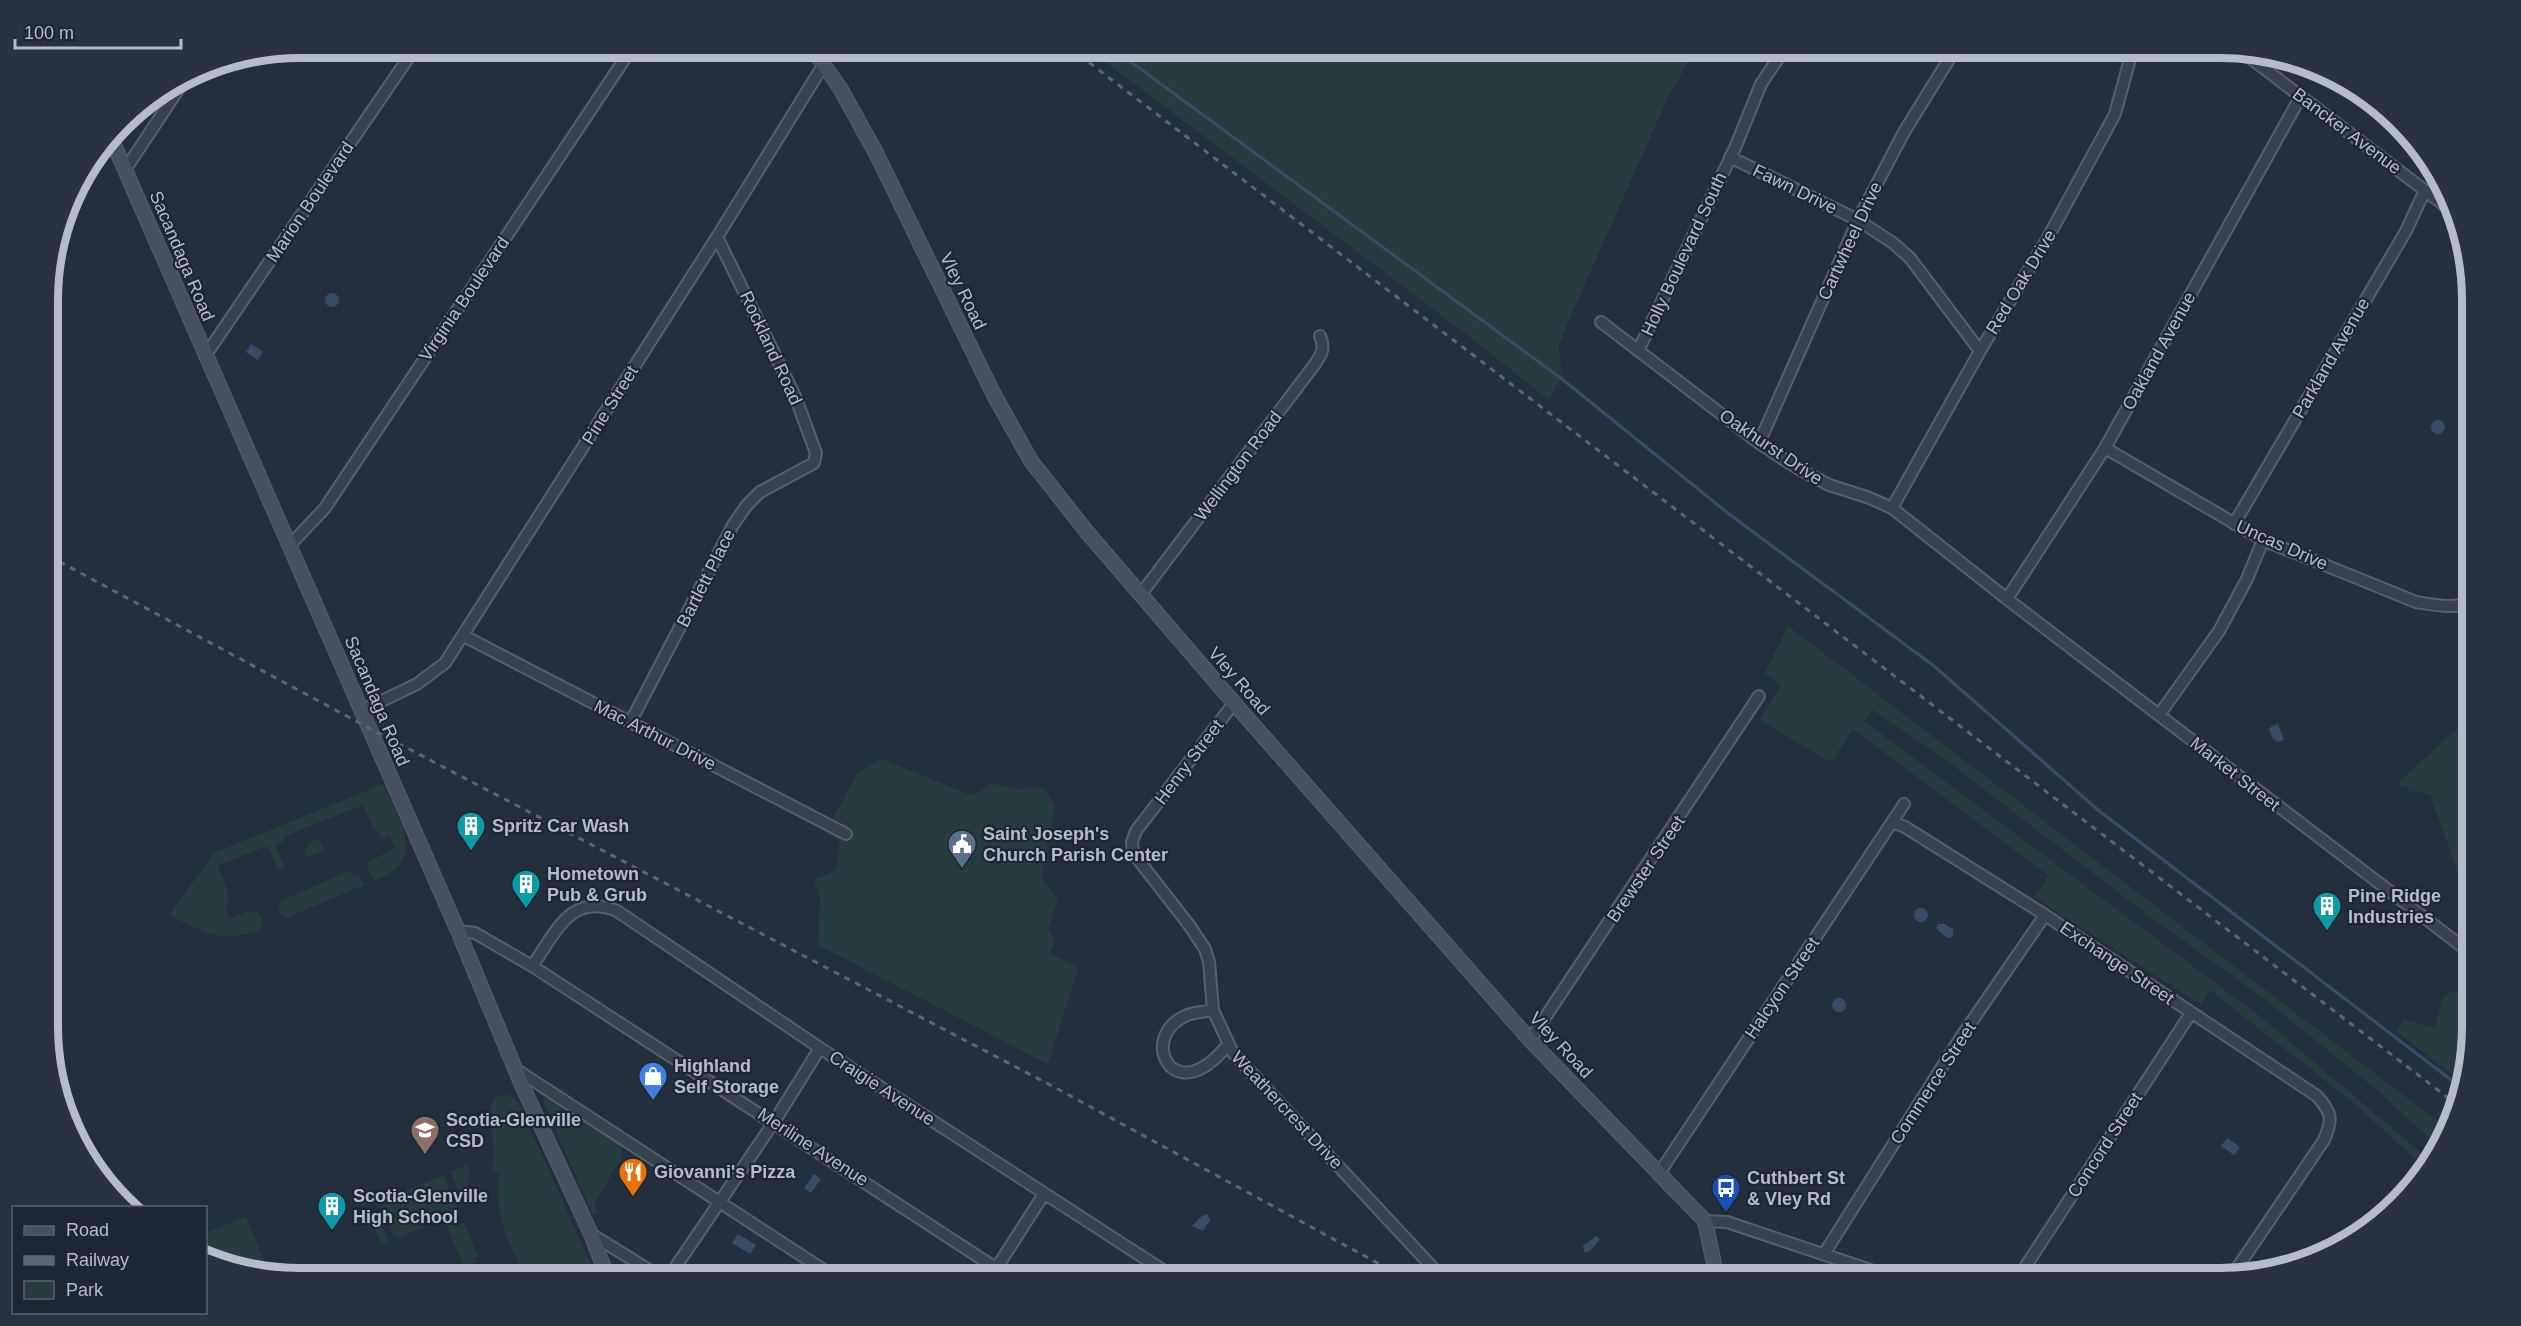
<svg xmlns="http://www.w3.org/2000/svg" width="2521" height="1326" font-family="Arial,sans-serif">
<rect width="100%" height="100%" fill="#242f3e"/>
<path fill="#263c3f" d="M1087,48H1697L1670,93L1572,313L1559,346L1562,379L1555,387L1549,400L1461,330Z
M1788,626L2449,1130L2440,1148L2378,1091L2266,1000L2153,919L1938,754L1873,710L1864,721L2257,1014L2431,1161L2426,1168L2351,1101L2210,990L2201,1005L2034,897L2049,876L1853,729L1831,762L1760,720L1781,685L1765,673Z
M2472,715L2473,915L2430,795L2397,784Z
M882,759L970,795L980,792L989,783L1015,789L1044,788L1055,806L1041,879L1058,899L1048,929L1055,940L1050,953L1078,968L1048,1064L818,945L820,897L814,880L836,870L840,843L825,832L858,772Z
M383,784C400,824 430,858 374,881L368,868V863L395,847L389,836L382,838L377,830L373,828L363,805L285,836L283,842L275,845L285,868L278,870L268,846L218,865L228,892L226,893L229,904L225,907L229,919L248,911L257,912L263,918L261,929C223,945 204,932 169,915L214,853Z
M319,838L324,850L306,858L304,849L310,845L309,843Z
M351,870L354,876H360L364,885L286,918L279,914V907L283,900Z
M2473,954V1026L2460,1080L2397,1032L2403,1020L2435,1027L2443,996L2469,985Z
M503,1095H509L518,1102L597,1278H525C510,1244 492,1212 500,1174L492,1171L495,1151L488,1113L495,1098Z
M544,1096L621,1144L622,1157L595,1202L597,1214L593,1215L543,1101Z
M467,1165L469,1169L465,1205L450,1172Z
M444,1175L457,1208L454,1210L456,1213L398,1238L397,1235L394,1237L381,1205L383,1204L382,1200Z
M376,1212L388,1239L387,1244L382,1245L369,1215Z
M246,1217L268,1270L206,1256V1233Z
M458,1221L460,1224L464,1223L478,1257L474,1258L476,1262L467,1266L466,1264L463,1265L446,1224Z"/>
<path fill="#394c67" d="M325 300a7 7 0 1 1 14 0a7 7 0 1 1-14 0Z
M251,344L263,351L258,360L246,352Z
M2431 427a7 7 0 1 1 14 0a7 7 0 1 1-14 0Z
M2278,724L2284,740L2278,742L2273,739L2269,729L2272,726Z
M1914 915a7 7 0 1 1 14 0a7 7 0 1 1-14 0Z
M1938,924H1944L1953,929V937L1947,938L1936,928Z
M1832 1005a7 7 0 1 1 14 0a7 7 0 1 1-14 0Z
M2227,1138L2240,1147L2234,1155L2221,1146Z
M814,1174L821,1179L811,1193L804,1188Z
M1207,1214L1210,1220L1203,1231L1192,1226L1202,1216Z
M738,1234L756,1245L750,1254L732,1243Z
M1596,1236L1600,1239L1589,1252H1584L1583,1246Z"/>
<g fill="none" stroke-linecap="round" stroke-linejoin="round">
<path stroke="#394c67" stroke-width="3" d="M1112,48L1562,379L1729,514L1934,666L2098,810L2459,1086"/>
<g stroke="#565f6c" stroke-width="14">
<path id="street" d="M2245,54L2448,208
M1730,157L1858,220L1893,243L1910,258L1980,351
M125,170L186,78
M1601,322L1759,443L1797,468L1829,485L1867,497L1892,508L2007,599L2464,948
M1638,351L1735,148L1761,84L1785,48
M205,356L415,48
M1759,443L1858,220L1904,132L1956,48
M2105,448L2263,540L2416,602C2435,605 2453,609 2472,603
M1892,508L1980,351L2046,241L2115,114L2133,48
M2234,524L2406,231L2425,190
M290,545L325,508L632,48
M1141,594L1315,364C1322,354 1325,348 1320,336
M2007,599L2105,448L2301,96
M464,636L846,834
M1234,703L1136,831L1132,842L1133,853L1189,925L1205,949L1209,962L1213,1010L1233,1053L1435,1270L1453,1278
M361,711L417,684L445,663L717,237L824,64
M2159,715L2219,631L2247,579L2263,540
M630,723L733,525L747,505L760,492L814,463L816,453L795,396L717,237
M1892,822L1905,827L2045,915L2317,1096C2332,1113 2333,1119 2324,1140L2231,1277
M458,931L475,933L532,966L1011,1278
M532,966C556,933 570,892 617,911L820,1048L1175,1278
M1213,1010C1204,1012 1193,1012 1185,1016C1147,1034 1163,1082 1195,1071C1209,1066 1218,1056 1228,1045
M1530,1040L1759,696
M517,1070L836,1278
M1660,1172L1904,804
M1705,1221L1727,1222L1894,1278
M591,1234L662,1278
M1824,1254L1961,1037L2045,915
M668,1278L774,1122L820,1048
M990,1278L1044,1194
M2018,1278L2191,1013"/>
</g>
<g stroke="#565f6c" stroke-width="16">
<path id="secondary" d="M812,48L840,88L876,153L993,393L1031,461L1087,532L1234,703L1530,1040L1705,1221L1717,1278
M112,140L458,931L521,1083L591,1234L608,1278"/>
</g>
<use href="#street" stroke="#38414e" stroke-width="10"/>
<use href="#secondary" stroke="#465061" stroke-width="14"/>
<path stroke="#5a6575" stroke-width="3" stroke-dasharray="6 6" stroke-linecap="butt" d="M1070,48L2455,1103
M49,556L367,727L1056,1088L1405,1278"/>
</g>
<defs>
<g id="building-pin" transform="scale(1.5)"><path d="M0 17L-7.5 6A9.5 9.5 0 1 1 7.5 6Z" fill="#0f9aa8" stroke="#1d2633"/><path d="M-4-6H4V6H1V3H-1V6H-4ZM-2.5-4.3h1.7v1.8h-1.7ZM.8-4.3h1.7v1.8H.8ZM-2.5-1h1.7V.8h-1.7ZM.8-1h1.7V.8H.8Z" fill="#fff"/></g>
<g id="civic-pin" transform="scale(1.5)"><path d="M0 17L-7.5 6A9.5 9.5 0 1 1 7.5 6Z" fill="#5c6f8a" stroke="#1d2633"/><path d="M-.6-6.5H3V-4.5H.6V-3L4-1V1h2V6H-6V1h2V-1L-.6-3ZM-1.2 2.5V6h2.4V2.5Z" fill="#fff"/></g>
<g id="shop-pin" transform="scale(1.5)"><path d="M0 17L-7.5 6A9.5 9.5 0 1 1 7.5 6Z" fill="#3f7fe0" stroke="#1d2633"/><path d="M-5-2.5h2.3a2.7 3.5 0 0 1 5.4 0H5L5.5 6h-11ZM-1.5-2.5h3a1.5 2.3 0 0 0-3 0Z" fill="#fff"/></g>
<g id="school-pin" transform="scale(1.5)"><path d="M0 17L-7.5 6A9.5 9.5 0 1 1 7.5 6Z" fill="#8d6e63" stroke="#1d2633"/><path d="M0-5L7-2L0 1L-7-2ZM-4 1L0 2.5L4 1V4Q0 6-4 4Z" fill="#fff"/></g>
<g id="restaurant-pin" transform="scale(1.5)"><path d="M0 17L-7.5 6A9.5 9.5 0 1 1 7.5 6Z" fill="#e8710a" stroke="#1d2633"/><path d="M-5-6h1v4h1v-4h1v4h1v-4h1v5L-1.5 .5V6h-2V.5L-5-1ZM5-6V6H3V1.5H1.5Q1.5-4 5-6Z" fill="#fff"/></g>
<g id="bus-pin" transform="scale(1.5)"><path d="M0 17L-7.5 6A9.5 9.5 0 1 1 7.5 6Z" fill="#1a4fb4" stroke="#1d2633"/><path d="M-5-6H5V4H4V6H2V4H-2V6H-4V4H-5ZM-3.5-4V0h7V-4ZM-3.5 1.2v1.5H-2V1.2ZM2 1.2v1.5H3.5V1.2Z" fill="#fff"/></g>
</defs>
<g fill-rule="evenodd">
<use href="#building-pin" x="471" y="826"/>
<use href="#civic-pin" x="962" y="844"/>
<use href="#building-pin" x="526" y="884"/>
<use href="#building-pin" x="2327" y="906"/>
<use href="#shop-pin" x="653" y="1076"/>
<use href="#school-pin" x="425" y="1130"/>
<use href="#restaurant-pin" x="633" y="1172"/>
<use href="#bus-pin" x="1726" y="1188"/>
<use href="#building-pin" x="332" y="1206"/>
</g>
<g text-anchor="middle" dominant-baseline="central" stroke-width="4.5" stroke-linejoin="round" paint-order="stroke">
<g font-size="18" fill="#b4bcc9" stroke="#1d2633">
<text transform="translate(2347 131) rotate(37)">Bancker Avenue</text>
<text transform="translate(1795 189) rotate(26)">Fawn Drive</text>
<text transform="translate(310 202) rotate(-56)">Marion Boulevard</text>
<text transform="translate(1850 241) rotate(-65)">Cartwheel Drive</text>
<text transform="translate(1684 254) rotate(-65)">Holly Boulevard South</text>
<text transform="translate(182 256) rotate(67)">Sacandaga Road</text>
<text transform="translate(2021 282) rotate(-59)">Red Oak Drive</text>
<text transform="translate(963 291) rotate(64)">Vley Road</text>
<text transform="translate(464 299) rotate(-56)">Virginia Boulevard</text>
<text transform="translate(771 348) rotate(65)">Rockland Road</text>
<text transform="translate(2159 351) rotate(-61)">Oakland Avenue</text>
<text transform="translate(2331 358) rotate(-60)">Parkland Avenue</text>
<text transform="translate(610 405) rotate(-58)">Pine Street</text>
<text transform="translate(1771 447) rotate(34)">Oakhurst Drive</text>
<text transform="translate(1238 466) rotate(-53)">Wellington Road</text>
<text transform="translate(2282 545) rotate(24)">Uncas Drive</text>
<text transform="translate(706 578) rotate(-63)">Bartlett Place</text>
<text transform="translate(1239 681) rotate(49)">Vley Road</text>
<text transform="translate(377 701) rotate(67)">Sacandaga Road</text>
<text transform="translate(655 735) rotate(27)">Mac Arthur Drive</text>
<text transform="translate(1189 762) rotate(-53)">Henry Street</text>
<text transform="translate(2235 774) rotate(38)">Market Street</text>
<text transform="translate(1646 869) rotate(-56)">Brewster Street</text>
<text transform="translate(2117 963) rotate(34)">Exchange Street</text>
<text transform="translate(1782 988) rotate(-56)">Halcyon Street</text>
<text transform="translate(1561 1045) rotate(47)">Vley Road</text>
<text transform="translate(1933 1083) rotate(-57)">Commerce Street</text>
<text transform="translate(882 1088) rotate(33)">Craigie Avenue</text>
<text transform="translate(1287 1110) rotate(47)">Weathercrest Drive</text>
<text transform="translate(2105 1145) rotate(-57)">Concord Street</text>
<text transform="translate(813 1147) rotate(33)">Meriline Avenue</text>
</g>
<g font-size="18" font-weight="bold" fill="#b4bcc9" stroke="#1d2633" text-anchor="start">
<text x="492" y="826">Spritz Car Wash</text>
<text x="983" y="834">Saint Joseph's<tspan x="983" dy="21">Church Parish Center</tspan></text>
<text x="547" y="874">Hometown<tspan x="547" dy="21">Pub &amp; Grub</tspan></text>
<text x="2348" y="896">Pine Ridge<tspan x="2348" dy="21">Industries</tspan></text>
<text x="674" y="1066">Highland<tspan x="674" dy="21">Self Storage</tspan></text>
<text x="446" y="1120">Scotia-Glenville<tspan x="446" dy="21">CSD</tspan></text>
<text x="654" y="1172">Giovanni's Pizza</text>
<text x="1747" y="1178">Cuthbert St<tspan x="1747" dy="21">&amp; Vley Rd</tspan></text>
<text x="353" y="1196">Scotia-Glenville<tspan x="353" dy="21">High School</tspan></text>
</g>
</g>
<path d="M0 0H2521V1326H0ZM300 58H2220A242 242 0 0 1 2462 300V1026A242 242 0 0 1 2220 1268H300A242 242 0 0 1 58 1026V300A242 242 0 0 1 300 58Z" fill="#29323f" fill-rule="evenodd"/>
<path fill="none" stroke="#b4bcc9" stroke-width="8" d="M300 58H2220A242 242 0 0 1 2462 300V1026A242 242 0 0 1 2220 1268H300A242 242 0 0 1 58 1026V300A242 242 0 0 1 300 58Z"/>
<rect x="12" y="1206" width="195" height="108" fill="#1d2633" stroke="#59626f" stroke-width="1.5"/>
<rect x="24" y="1226" width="30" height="9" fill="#465061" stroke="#59626f" stroke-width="1.5"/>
<text x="66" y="1236" font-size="18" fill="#b4bcc9">Road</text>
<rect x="24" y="1256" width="30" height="9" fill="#5a6575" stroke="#59626f" stroke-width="1.5"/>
<text x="66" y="1266" font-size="18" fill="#b4bcc9">Railway</text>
<rect x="24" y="1281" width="30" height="18" fill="#263c3f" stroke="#59626f" stroke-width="1.5"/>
<text x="66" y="1296" font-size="18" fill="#b4bcc9">Park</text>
<path d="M15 39v9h166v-9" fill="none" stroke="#b4bcc9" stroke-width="3"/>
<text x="24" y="39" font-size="18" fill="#b4bcc9" stroke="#1d2633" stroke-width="4.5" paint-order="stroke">100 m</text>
</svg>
